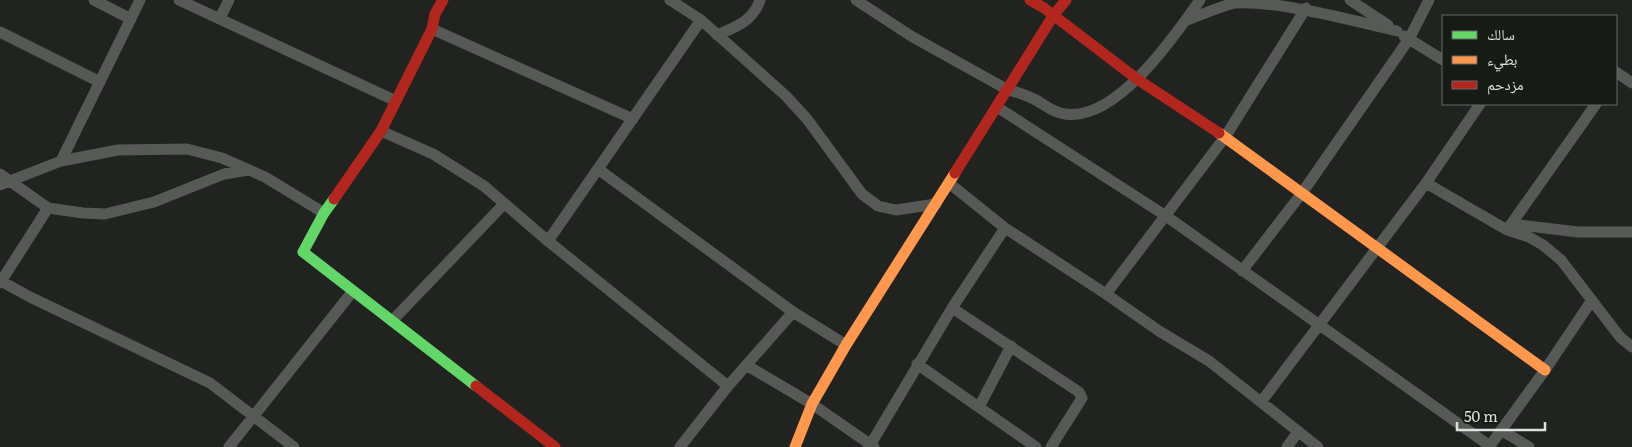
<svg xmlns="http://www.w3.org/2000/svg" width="1632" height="447" font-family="Literata,'Noto Naskh Arabic',serif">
<rect width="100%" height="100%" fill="#202320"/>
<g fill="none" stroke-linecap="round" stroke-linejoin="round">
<path stroke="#575957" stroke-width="11" d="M94,0L131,19
M179,0L396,101
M670,0L701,20L786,96L807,119L862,194L878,206L896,210L936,204
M856,0L911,36L1008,90C1018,92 1025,95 1034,99C1044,104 1053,113 1065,114C1116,122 1174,37 1200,0
M1350,0L1388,25
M220,18L229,0
M1185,21C1201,15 1218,7 1235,3C1275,0 1356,21 1397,31
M432,29L633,119
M0,32L100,82
M717,35C736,27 753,21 760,0
M1404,36L1443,60
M1616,72L1632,83
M997,107L1166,216L1490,446
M381,131L433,154L484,186L548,241L728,386
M61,161L140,0
M598,169L793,312L846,345
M0,174L48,208L83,213L105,214L154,202L224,174L249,170
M949,183L1005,228L1106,294L1159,331L1209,361L1318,447
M1426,183L1507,230L1529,237L1543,245L1561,260L1620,337L1632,347
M0,185L61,161L118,150L187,149L222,158L265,177L324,213
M1511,224L1578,232H1632
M1507,230L1596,104
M548,241L701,20
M1242,271L1302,193L1409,39L1429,0
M1,281L30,297L210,383L294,447
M0,283L48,208
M1106,294L1225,137L1306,8
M952,308L1079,392L1082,398L1051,447
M392,321L504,204
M917,364L1036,447
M746,365L812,404L874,447
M1261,402L1426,183L1480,104
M979,407L1011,346
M1501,430L1529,447
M229,447L353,291
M680,447L728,386L793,312
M869,447L952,308L1005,228
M1287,447L1298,432
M1489,447L1545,370L1592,300"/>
<path stroke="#63d668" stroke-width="11" d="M334,199L324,213L303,252L476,386"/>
<path stroke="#ff974d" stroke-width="11" d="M1219,133L1545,370
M795,447L812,404L846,345L955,173"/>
<path stroke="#b3261e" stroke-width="11" d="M1030,0L1044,8L1137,79L1219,133
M955,173L1053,16L1066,0
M334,199L381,131L432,29L435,14L443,0
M476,386L555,447"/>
</g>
<rect x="1442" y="15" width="175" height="90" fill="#161b16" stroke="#666a66"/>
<rect x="1452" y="31" width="25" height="8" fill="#63d668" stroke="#666a66"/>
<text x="1487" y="40" font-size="15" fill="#dde1de">سالك</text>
<rect x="1452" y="56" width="25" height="8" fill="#ff974d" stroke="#666a66"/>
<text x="1487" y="65" font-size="15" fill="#dde1de">بطيء</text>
<rect x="1452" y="81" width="25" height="8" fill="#b3261e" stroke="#666a66"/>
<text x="1487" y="90" font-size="15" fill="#dde1de">مزدحم</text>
<path d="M1457 422v8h88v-8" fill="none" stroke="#dde1de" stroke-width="2.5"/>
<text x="1464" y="422" font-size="15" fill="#dde1de" stroke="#161b16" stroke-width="4" paint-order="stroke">50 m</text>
</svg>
